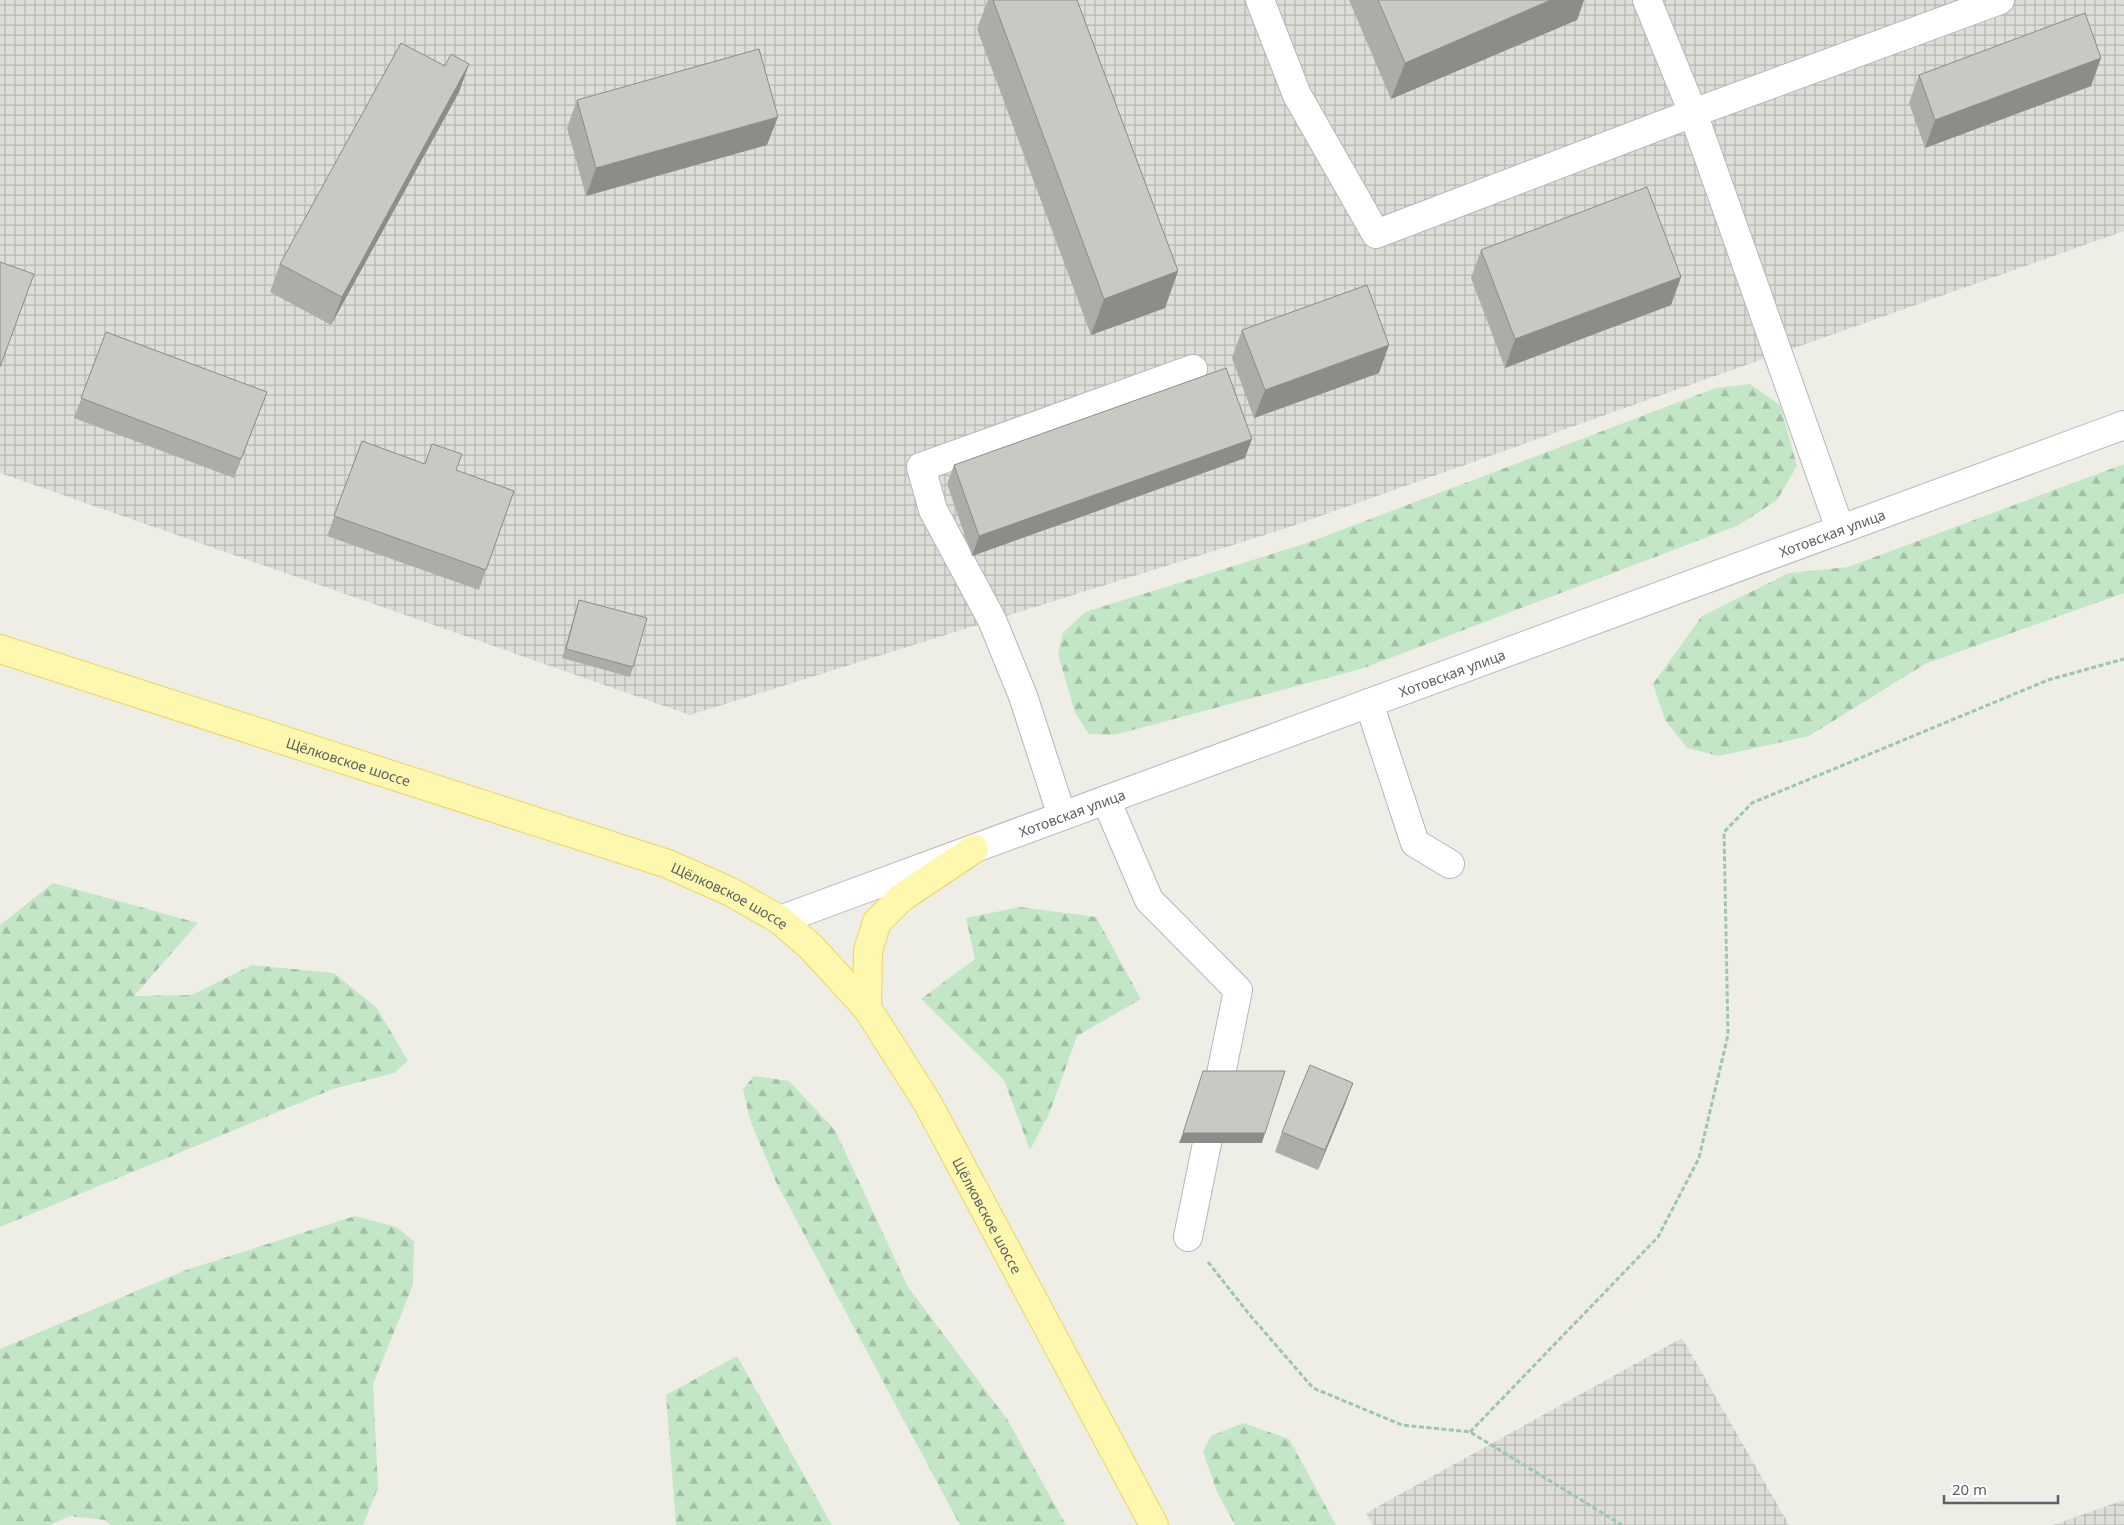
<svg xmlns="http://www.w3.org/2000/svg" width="2124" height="1525" font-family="'Noto Sans',sans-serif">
<defs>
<pattern id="industrial-grid" width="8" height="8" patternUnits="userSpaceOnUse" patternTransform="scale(1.25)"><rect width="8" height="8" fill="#deddd8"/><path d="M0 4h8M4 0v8" fill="none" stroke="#b7b7b3"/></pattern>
<pattern id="forest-firs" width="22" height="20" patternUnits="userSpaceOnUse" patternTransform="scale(1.25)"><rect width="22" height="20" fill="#c3e6c7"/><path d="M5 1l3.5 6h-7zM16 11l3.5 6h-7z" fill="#a2bea5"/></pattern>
</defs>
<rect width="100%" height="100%" fill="#efeee6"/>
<path fill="url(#industrial-grid)" d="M0,0H2124V231L1284,529L690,715L0,473Z
M1682,1338L1789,1525H1373L1366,1513Z
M2124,1500V1525H2053Z"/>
<path fill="url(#forest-firs)" d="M1750,384L1780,405L1797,466L1777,500L1739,525L1364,668L1114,735L1089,734L1075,713L1058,654L1063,633L1085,612L1307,543L1716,388Z
M2124,464V593L1925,664L1809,736L1719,756L1687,748L1665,720L1653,684L1702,616L1789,573L1848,567Z
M53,883L198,923L134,996L192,995L252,965L334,973L377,1008L408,1061L394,1073L333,1089L0,1227V925Z
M1020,907L1096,917L1141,999L1077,1036L1049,1114L1030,1150L1004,1080L921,999L975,959L966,918Z
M754,1076L789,1081L835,1130L908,1287L1007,1419L1066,1525H960L776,1182L750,1120L743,1089Z
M355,1216L396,1227L414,1241L413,1285L373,1384L378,1488L363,1525H111L105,1520L70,1516L50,1525H0V1349L186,1270Z
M737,1356L832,1525H676L666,1395Z
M1243,1423L1289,1439L1336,1525H1235L1218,1494L1203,1452L1211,1436Z"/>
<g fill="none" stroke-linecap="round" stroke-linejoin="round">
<g stroke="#b6b7bc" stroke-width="30">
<g id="minor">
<path d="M1260,0L1297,95L1376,234L1693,113L2000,0"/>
<path d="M1647,0L1693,113L1840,529"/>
<path d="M1369,703L1415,843L1450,864"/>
<path d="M1106,800L1149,900L1238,990L1188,1237"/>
<path d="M1062,816L1023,696L992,620L933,510L921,467L1193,369"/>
<path id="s1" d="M780,920L2124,425"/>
</g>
</g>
<g stroke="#edd460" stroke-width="30">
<g id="major">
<path id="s2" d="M0,649L668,864L731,892L780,920L811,947L867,1008L927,1102L1154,1525"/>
<path d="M867,1008L868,950L877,922L901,898L974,849"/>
</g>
</g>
<path stroke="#9dc6ad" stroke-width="3" stroke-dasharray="5 2.5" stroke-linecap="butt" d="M1208,1262L1249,1314L1313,1388L1402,1425L1470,1432L1622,1525
M1470,1432L1658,1237L1699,1158L1728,1035L1724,832L1752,803L2048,680L2124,659"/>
<use href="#minor" stroke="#fff" stroke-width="28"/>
<use href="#major" stroke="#fdf8ad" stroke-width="28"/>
</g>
<path fill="#aeaca8" d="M988,0H1077L1178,271L1165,308L1091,335L977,29Z
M1349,0H1584L1577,20L1391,99Z
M2101,58L2091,86L1925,148L1909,103L1919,75Z
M469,64L459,92L331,325L270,292L280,264L445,66Z
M577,100L767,145L586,196L567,128Z
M1481,250L1681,277L1671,305L1505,368L1471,278Z
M1242,330L1379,373L1254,418L1232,358Z
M106,332L267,392L234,478L74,418Z
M362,441L424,464L456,470L514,491L479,590L327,536Z
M1245,458L972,556L947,484L954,465Z
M579,600L633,667L630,677L562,658L576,609Z
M1346,1102L1318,1170L1275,1152L1282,1132Z"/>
<path fill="#8d8c88" d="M1551,0H1584L1577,20L1391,99L1405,63Z
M2101,58L2091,86L1925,148L1935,120Z
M469,64L459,92L331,325L342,297Z
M778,117L767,145L586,196L596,168Z
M1178,271L1165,308L1091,335L1104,299Z
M1681,277L1671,305L1505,368L1515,339Z
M1389,345L1379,373L1254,418L1265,390Z
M1252,439L1245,458L972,556L979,536Z
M1353,1083L1346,1102L1318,1170L1325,1150Z
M1183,1133H1265L1262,1143H1179Z"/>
<path fill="#cac8c3" stroke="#8d8c88" d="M993,0H1077L1178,271L1104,299Z
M1378,0H1551L1405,63Z
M2085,13L2101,58L1935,120L1919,75Z
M401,43L445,66L451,54L469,64L342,297L280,264Z
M759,49L778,117L596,168L577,100Z
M1647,187L1681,277L1515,339L1481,250Z
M0,262L34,274L0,367Z
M1367,285L1389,345L1265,390L1242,330Z
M106,332L267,392L241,459L81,398Z
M1226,368L1252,439L979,536L954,465Z
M362,441L425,464L432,444L462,454L456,470L514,491L486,570L334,516Z
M579,600L647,618L633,667L566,649Z
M1310,1065L1353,1083L1325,1150L1282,1132Z
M1203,1071H1285L1265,1133H1183Z"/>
<g text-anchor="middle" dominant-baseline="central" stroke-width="4" stroke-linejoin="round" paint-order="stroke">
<g font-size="14" fill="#5d6066" stroke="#fff">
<text stroke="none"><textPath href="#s1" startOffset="1121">Хотовская улица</textPath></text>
<text stroke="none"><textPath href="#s1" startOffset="716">Хотовская улица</textPath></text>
<text stroke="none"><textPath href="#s2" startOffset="366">Щёлковское шоссе</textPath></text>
<text stroke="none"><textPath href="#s1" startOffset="311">Хотовская улица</textPath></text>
<text stroke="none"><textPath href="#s2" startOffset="771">Щёлковское шоссе</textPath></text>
<text stroke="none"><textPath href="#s2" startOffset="1191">Щёлковское шоссе</textPath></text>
</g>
</g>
<path d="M1944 1495v8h114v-8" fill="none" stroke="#5d6066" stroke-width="2.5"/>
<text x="1952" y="1495" font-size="15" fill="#5d6066" stroke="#ffffff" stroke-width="4" paint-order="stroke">20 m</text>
</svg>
